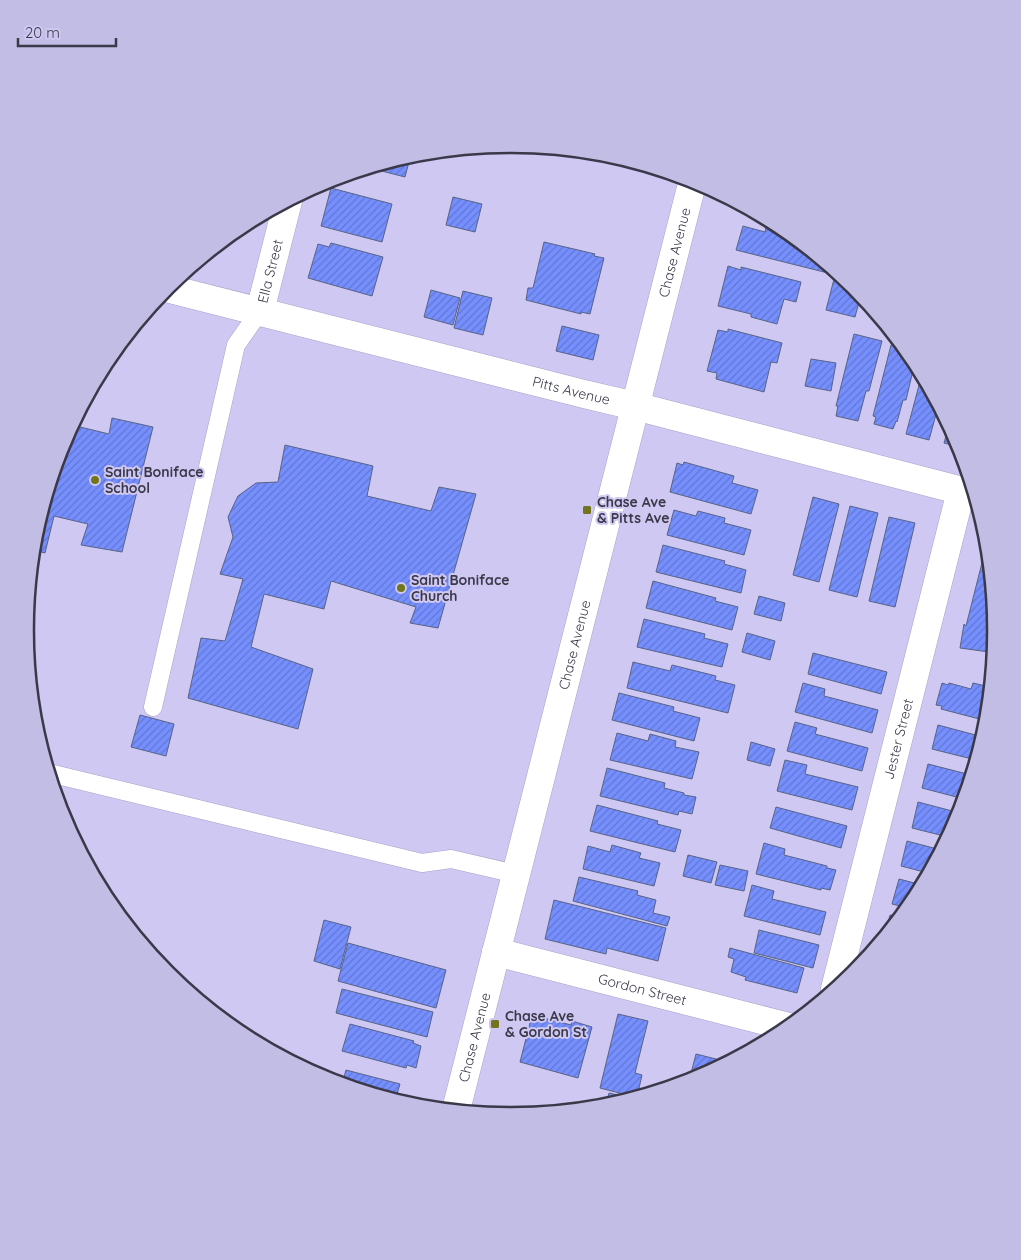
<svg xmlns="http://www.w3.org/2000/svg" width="1021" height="1260" font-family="Quicksand,sans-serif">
<defs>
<pattern id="building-hatch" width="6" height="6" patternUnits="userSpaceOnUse" patternTransform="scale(1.25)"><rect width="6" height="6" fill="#768ffe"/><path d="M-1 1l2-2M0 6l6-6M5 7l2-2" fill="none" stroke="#6276d0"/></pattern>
</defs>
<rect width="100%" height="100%" fill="#cec8f2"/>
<path fill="url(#building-hatch)" stroke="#586386" d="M480,148L479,152L467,149Z
M590,152L605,154L640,164L639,167Z
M423,153L421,160L410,158L405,177L370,168L416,154Z
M331,188L392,204L382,242L321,226Z
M453,197L482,204L475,232L446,225Z
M739,204L765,218L737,211Z
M767,223L781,227L830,267L828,273L736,250L743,226L765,232Z
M236,230L233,242L224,240Z
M544,242L595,254L594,256L604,258L590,314L581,312V314L526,300L528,288H533Z
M331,243L383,257L372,296L308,278L318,244L329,247Z
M728,266L741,270V267L801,282L796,302L784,299L777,324L751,317V314L718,306Z
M834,279L849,283L861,295L855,317L826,310Z
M431,290L460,298L453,325L424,317Z
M463,291L492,298L483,335L454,328Z
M562,326L599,335L593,360L556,351Z
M728,329L782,343L777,363L771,362L764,392L716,379L717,373L707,371L718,330L728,332Z
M854,334L882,341L869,391H866L858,421L836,416L838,406H836Z
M891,345L904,348L915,362L906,400H903L897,422L896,421L893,429L874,424L876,417L873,416Z
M811,359L836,363L831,391L805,386Z
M922,374L940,408L938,407L929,440L906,434Z
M112,418L153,427L122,552L81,545L88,524L54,516L45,553L33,550L34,535L62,444L72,425L109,434Z
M949,425L959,444L960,447L944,443Z
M285,445L373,466L367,496L431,511L439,487L476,494L438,628L410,623L416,607L331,581L324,609L264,594L251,647L313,669L298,729L188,698L201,638L225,641L243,579L220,574L233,537L228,517L238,496L256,483L278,482Z
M684,462L734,476L732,483L758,490L751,514L670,492L677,463L683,465Z
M813,497L839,504L819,582L793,575Z
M850,506L878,513L857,597L829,590Z
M674,510L696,516L698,511L725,518L724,523L751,530L744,555L667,535Z
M889,517L915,523L895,607L869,601Z
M987,543L996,626L994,632L989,631V652L960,648L964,624L966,626Z
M663,545L725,561L724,564L746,570L741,593L656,572Z
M653,581L716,598L715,601L738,607L732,630L646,608Z
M759,596L785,603L781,621L754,614Z
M644,619L705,634L704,638L728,644L722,667L637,647Z
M747,633L775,641L770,660L742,652Z
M813,653L887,672L881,694L808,674Z
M633,662L670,671L672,665L716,676L715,680L735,685L728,713L627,688Z
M803,683L825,689L824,696L878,710L872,733L795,712Z
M942,683L948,685L949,683L971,689L973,683L990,687L987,721L941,709L942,706L936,705Z
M619,693L674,707L673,711L700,718L694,741L612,720Z
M140,715L174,724L166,756L131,747Z
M795,722L817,728L815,734L868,748L862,771L787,751Z
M938,725L983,737L976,760L932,749Z
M617,733L648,741L650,734L676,741L675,747L699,752L692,779L610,760Z
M751,742L775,749L770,766L747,760Z
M785,760L807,765L805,774L858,787L852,810L777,791Z
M928,764L971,775L964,799L922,788Z
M607,768L665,783L664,788L684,793V795L696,797L692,814L679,811L678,815L600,796Z
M918,802L960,813L948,837L912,828Z
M597,805L658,821L657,824L681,830L675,852L590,831Z
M776,807L847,826L841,848L770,828Z
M907,841L941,850L928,873L901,866Z
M764,843L785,849L784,855L827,866V868L836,870L830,890L821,888V890L756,874Z
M612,845L641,853L639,858L660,863L654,886L583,869L588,846L610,852Z
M688,855L717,862L711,883L683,876Z
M720,865L748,871L744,891L715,885Z
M579,877L638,891L637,895L656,900L653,913L670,917L667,926L573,901Z
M899,879L922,885L914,900L908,908L892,904Z
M752,885L774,891L772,899L826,912L820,935L744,916Z
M554,900L666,928L658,961L607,948L606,954L545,939Z
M890,915L900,917L885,935Z
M324,920L351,927L340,969L314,961Z
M759,930L819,945L813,968L754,953Z
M348,943L446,970L436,1008L338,981Z
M730,948L804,968L797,993L745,980L746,977L731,972L734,959L728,957Z
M342,989L433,1012L427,1037L336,1013Z
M618,1014L648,1021L635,1073L642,1075L637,1097H635L600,1088Z
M532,1015L571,1025L572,1021L592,1027L578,1078L520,1062Z
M350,1024L414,1041L413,1043L421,1046L416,1068L407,1065L406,1068L342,1051Z
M696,1054L716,1059L714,1069L696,1079L689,1081Z
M346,1070L400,1084L397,1094L387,1092L386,1097L342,1084Z
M609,1093L631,1098L606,1106Z"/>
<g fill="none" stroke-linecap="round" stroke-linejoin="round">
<g stroke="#a8a2ca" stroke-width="19">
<path id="lane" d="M153,707L236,345L260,311
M49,773L422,863L451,859L516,874"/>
</g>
<g stroke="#a8a2ca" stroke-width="29">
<g id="street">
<path id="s1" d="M166,288L584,394L635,406L974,494"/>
<path id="s2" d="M260,311L288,201"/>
<path id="s3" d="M496,952L789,1027"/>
<path id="s4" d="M835,989L961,491"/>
</g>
</g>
<g stroke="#a8a2ca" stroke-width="29">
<g id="secondary">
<path id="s5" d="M456,1110L693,180"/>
</g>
</g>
<use href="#lane" stroke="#fff" stroke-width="18"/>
<use href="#street" stroke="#fff" stroke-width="28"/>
<use href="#secondary" stroke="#fff" stroke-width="28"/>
</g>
<g fill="#72751c" stroke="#cec8f2" stroke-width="2">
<circle cx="95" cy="480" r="5"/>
<rect x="582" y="505" width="10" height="10" rx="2.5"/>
<circle cx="401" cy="588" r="5"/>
<rect x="490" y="1019" width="10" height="10" rx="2.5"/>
</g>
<g text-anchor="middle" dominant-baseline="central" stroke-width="4" stroke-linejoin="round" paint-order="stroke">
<g font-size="14" fill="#3b3949" stroke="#cec8f2">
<text stroke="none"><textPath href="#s5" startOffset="885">Chase Avenue</textPath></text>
<text stroke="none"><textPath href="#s2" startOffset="41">Ella Street</textPath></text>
<text stroke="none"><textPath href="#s1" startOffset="418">Pitts Avenue</textPath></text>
<text stroke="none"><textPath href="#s5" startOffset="480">Chase Avenue</textPath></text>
<text stroke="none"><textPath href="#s4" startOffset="258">Jester Street</textPath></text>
<text stroke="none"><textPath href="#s3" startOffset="151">Gordon Street</textPath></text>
<text stroke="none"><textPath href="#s5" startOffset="75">Chase Avenue</textPath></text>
</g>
<g font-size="14" font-weight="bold" fill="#3b3949" stroke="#cec8f2" text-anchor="start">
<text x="105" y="472">Saint Boniface<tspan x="105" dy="16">School</tspan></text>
<text x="597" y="502">Chase Ave<tspan x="597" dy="16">&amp; Pitts Ave</tspan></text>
<text x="411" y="580">Saint Boniface<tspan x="411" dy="16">Church</tspan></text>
<text x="505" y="1016">Chase Ave<tspan x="505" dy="16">&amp; Gordon St</tspan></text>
</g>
</g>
<path d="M0 0H1021V1260H0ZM510 153H511A476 476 0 0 1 987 629V631A476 476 0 0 1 511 1107H510A476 476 0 0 1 34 631V629A476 476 0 0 1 510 153Z" fill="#c2bde4" fill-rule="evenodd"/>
<path fill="none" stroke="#3b3949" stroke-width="2.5" d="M510 153H511A476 476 0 0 1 987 629V631A476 476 0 0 1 511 1107H510A476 476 0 0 1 34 631V629A476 476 0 0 1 510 153Z"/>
<path d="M18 38v8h98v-8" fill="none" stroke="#3b3949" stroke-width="2.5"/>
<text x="25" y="38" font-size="15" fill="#3b3949" stroke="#cec8f2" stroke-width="4" paint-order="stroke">20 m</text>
</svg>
